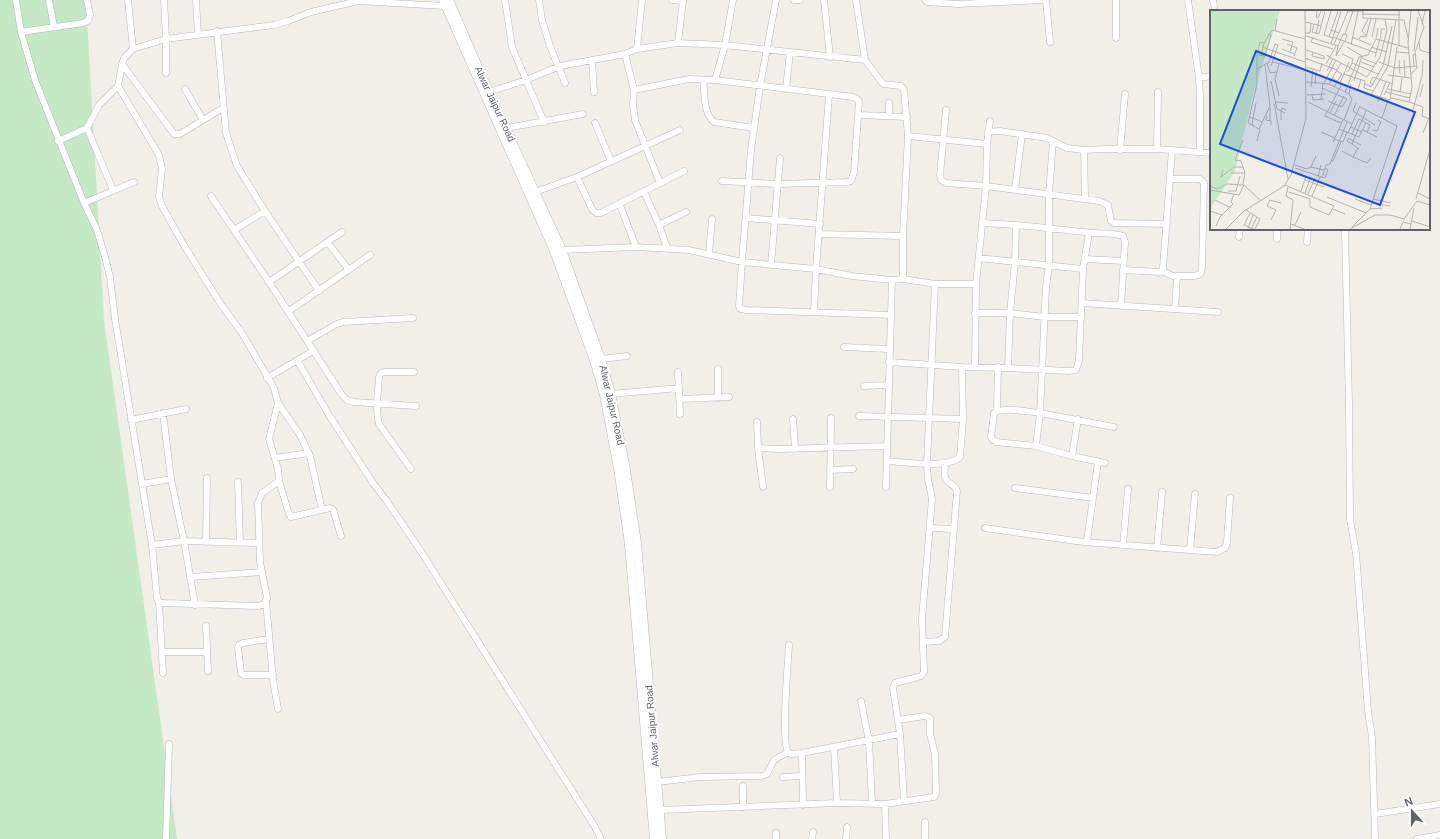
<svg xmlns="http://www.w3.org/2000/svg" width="1440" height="839" font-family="Helvetica,sans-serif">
<rect width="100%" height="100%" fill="#f1efe8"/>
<path fill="#c5e8c5" d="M0,0H86L104,321L177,839H0Z"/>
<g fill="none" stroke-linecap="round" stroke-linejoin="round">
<g stroke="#b5b8bc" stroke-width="7">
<path id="minor" d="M16,0L21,32L35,80L84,203L97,230L105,257L110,277L115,319L152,545L157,598L159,602L164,603L259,606L264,604L267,598L260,562L258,503L262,493L279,481L278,469L269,439L278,403L274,388L242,333L220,303L182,242L162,206L159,197L162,169L159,155L118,86
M49,0L54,27
M164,0L166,39V73
M196,0L198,35
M505,0L512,47L544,122
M539,0L542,20L550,46L565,83
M672,0L683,1
M776,0L760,86L751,150L742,262L739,306L741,309L746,310L891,315
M794,0H800
M824,0L830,57
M856,0L865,60L883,84L901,86L904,90L908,136L903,236V279
M925,0L927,2L958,4L1044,0
M1046,0L1050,42
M1116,0V38
M1188,0L1199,78L1200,96V151
M1213,0L1214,6
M217,31L226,133L237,166L265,211L319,291
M21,32L83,23L88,21L90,15L87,0
M678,43L683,0
M133,49L166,39L274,25L288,21L311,12L358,1L445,6
M637,49L642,0
M625,54L634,90L633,104L635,120L660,183
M592,60L594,92
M122,64L174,134H180L223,108
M1199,78L1211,76
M703,80C705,93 703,113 714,122L754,128
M715,80L725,45L733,0
M185,89L203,120
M786,89L790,52
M634,90L689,79L715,80L853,97L857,99L859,102L854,172L851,181L847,182L778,184L722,181
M489,92L526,80L560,66L625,54L637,49L678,43L725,45L865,60
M946,110L940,175L941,180L946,183L986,186L1099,201L1108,205L1111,221L1114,223L1167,224
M859,115L907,117
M889,116V103
M595,123L611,161
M87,128L113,190
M507,128L583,114
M988,132L1000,131L1047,138L1067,148L1084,150L1107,149H1157L1211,153
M908,136L987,144
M58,141L87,128L99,105L118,86L122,64L124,58L133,49L128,0
M1157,149L1158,92
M1084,150L1085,198
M1120,150L1125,94
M577,177L592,209L596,213H601L684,171
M1015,190L1022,134
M535,192L577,177L680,130
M644,192L659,225L667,248
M211,196L269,282L342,395L347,400L354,402L416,406
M84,203L134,182
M620,205L636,247
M746,218L820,224
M982,223L1016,225
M659,225L686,212
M1345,229L1349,404L1350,519L1356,553L1368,711L1372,737L1375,839
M234,230L265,211
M819,234L903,236
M1239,237L1240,229
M1277,239V229
M1307,242L1308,229
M328,243L349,270
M562,250L636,247L689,250L742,262L816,269L852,276L892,280L903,279L935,284H976
M709,254L712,219
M979,258L1083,269
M1085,259L1124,261
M771,265L780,158
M1123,270L1160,272L1163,268L1172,150
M1162,271L1173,276H1194L1198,275L1201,273L1202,268L1204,183L1200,179H1170
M269,282L342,232
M1082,303L1218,312
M1175,309L1177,277
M289,311L370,255
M814,312L816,269L829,95
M975,313H1010L1045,317H1081
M307,341L335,325L343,322L413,318
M844,347L889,349
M601,359L627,356
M297,360L329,415L373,483L386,500L422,553L595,827L601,839
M889,362L962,367L1008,368L1069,371L1076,370L1079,360L1083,269L1089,233
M975,367L976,284L986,186L987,144L990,121
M1008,368L1010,313L1015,262L1016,225C1043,227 1069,231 1095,233C1104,234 1115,233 1123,236L1125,242L1121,306
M678,372L680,414
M267,378L313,351
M864,386L889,385
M611,394L679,388
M718,398V369
M680,399L729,397
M278,403L300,435L310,456L322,510
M997,411L998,367
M859,416L963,419
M793,419L795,449
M131,420L186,409
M757,422L758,448L763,487
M1036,446L996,442L993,440L991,437L994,413C1003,406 1029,412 1040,413L1046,287L1049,265V194L1053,141
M758,448L780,449L887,446
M1072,456L1078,419
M275,458L309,453
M887,461C904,462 947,469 960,457L963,419L962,367
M1105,463L1072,456L1036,446L1040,413L1114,427
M411,469L379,424C375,409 378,393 379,377L381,373L385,372H414
M830,470L853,469
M279,481L289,514L291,517L330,508L333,509L341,536
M238,482L240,543
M142,484L171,479
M830,487L831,418
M886,487L892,280
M1015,488L1093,498
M930,528L954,529
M985,528L1076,541L1084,542L1087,541L1098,462
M206,542L207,478
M1084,542L1217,552L1225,548L1227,542L1230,498
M152,545L184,541L171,479L163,413
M1123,545L1128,489
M1157,548L1162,492
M1190,550L1195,494
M190,577L262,572
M266,601L273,680L278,709
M159,602L163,673
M195,605L184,541L259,543
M206,626L208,671
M269,639L243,643L239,645L238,648L241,673L243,675H273
M923,642L939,641L945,637L957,491C955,484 946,483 945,477C944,472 945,467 945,463
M789,645C788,662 781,742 788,752L791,754L802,753L900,734
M162,652H207
M861,701L869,741L872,803
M834,747L837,803
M802,753L803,805
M783,777L802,776
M657,782L700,777L762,776L767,774L774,760L788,752
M743,786V807
M904,801L900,734L893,688L895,683L918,677L921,676L924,672L922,619L932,499L928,479L927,463L935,284
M885,804L886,839
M660,810L837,803L885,804L934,797L936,794L935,754L930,734V718L925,716L898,720
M1375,814L1440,804
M776,833V839
M166,839L169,744
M812,839L813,832
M846,839L847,827
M925,839V822
M1417,839L1440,835"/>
</g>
<g stroke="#b6babf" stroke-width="9">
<path id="secondary" d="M443,0L554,251L594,360L604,395L618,468L629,544L654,839
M449,0L489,92L562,250L601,359L611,394L626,470L637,543L662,839"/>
</g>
<use href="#minor" stroke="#fff" stroke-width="6"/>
<use href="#secondary" stroke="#fff" stroke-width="8"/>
</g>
<g text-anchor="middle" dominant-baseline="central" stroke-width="4" stroke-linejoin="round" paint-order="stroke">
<g font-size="10" fill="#5f6368" stroke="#fff">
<text transform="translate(495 104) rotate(65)">Alwar Jaipur Road</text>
<text transform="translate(612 405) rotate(77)">Alwar Jaipur Road</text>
<text transform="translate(652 726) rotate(-95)">Alwar Jaipur Road</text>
</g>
</g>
<g transform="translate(1210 10)">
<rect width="220" height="220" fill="#f1efe8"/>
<path d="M0,1H70L44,81L25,161L0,199Z" fill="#c5e8c5"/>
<path fill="none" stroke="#b3b3b1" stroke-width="1" d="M107,1L106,7L108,8L111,1M121,1L114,25L123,28M136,1H153M153,1V8L194,10L198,28M201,1L198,33L202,77L199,92L213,97L212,106L220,109M152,4L190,5M96,12L111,16M104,14L102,22L109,24L115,1M212,14L215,1M121,20L129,23L138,1M65,21L67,9M125,21L131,1M96,23H100L101,13M106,24L109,10M135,24L143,1M96,26L128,36L126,46L134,32M156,26L152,21L158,9M103,27L101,32L123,39M119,27L128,1M123,27L166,43M142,27L161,35M162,27L166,9M72,29L83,32L80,42M149,29L151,26L156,27L161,9M166,29L198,38M209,32L210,40L219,43M54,33L50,32L47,45V74L38,113L49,119L60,96L55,55M121,33L125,21M77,34L87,38L84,46M124,34L129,23M141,35L148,1M128,36L133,24L137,25L135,32M52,37L95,52M137,37L152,46L144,71M161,37L177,42M189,37V1M72,39L84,44M96,40L114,46V49L102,46L103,42M204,41L208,7M187,42L199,43M132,44L143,49L142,53M47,45L55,46L61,25L58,24M116,45L157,67L170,47L177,20L175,9M51,46L54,33L62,20L95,29M165,47L171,25V19H175M95,48L127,60M152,48L167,54M189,50L190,64M194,50L195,68M63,52L95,60M151,52L164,57M169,52L185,58L207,56M57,53L60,63L66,62M69,54L65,69L69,86M116,54L126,36M204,56L203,45L206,44M96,57L110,61L112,53M47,59L59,52L65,34L68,35L61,56M117,61L123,48M138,62L142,53L168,64M134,64L155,71L154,78L163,81M201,64L207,58L205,43L214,17L208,1M178,65L201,68M122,68L134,75M151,69L148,80L180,90L187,37M61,71L67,99L75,103M96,72L119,74L139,84M114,73L126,50M130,73L139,52M105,74L106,61M119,74L131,53M155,74L161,77L173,56L182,16M164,75L160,72L163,67L183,74M101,77L103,59M124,77L132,64L127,61M112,78L137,89L132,97L118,91M178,79L201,84M135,82L149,47L158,45L166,29L168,18M176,82L200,88M190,82L192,68M97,85L116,84M102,85L103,90L114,89M161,85L178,56L186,10M174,85L180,73M210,87L213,74M181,88L199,92M111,89L113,73M66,92L78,93M98,92L142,114M168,92L176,72M64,93L78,169M146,93L143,101L165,115M60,98V111M203,100L212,66L213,50M120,103L126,91M57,106L56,110L61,111V115M124,106L134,86M40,107L43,108L46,93M172,108L178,90M71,110V101L72,98L76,100M134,110L142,89L139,84L141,74M131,113L115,106L132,74M42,116L43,108L52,112M141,117L152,122M129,119L149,127L156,113M153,120L167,127M163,120L167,121L171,112L168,110M111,122L125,128M138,123L150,96M213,123L219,108M142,124L149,109L160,115L157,122M124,129L133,132L137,122M47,131L50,119M123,132L133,110M142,134L137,131L139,128L143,131L156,101M149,139L142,134L143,131L151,135M132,141L143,147L148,138M106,146L101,157L114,160M143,147L157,153L161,148M25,150L33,130M25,150L31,151L33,157M121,151H123L131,132M85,155L97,159L101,157M85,158L115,168L118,160L115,158M13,160L11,167L24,157H33L35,163L33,174M21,163H35M108,167L111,155M112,168L116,155L120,154L137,112M95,170L114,177M75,175L124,196L119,205L100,197V189L79,182M0,176L7,179L17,174L34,175L51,191M78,177L76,186L83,190L80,219M0,180L29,185L34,175M18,181H26L30,166M91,181L96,166M95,183L101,167M208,183L220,189M98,184L105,168M102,186L110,167M117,187L156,203M145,189L161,195M163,189L181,193M206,189L220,139M5,190L21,198M59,190L71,193M60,190L57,196L66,200L61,210M207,191L220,195M162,193L180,196M123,199L135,204M160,199L173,198M36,200L50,209L45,219M0,201L12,205M40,203L34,215L43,219M202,211L220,217M81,214L94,219M85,215L91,202M6,216L10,207L23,194L21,192L24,184M142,217L160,199L187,116L150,97M38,218L43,205M16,219L34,201L74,176L81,165L96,108L95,1M41,219L47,207M140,219L165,205H180L194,209L207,191M190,219L193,212L201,214M200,219L204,198"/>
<path fill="#1d4ed8" fill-opacity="0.15" stroke="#1d4ed8" stroke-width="2" d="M46,41L205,102L170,195L10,134Z"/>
<rect width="220" height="220" fill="none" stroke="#5f6368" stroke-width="2"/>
</g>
<g transform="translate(1412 811) rotate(339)" stroke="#ffffff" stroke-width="3" paint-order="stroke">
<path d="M0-3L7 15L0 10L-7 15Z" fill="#5f6368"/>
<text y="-6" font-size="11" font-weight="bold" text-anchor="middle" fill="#5f6368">N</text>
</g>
</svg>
